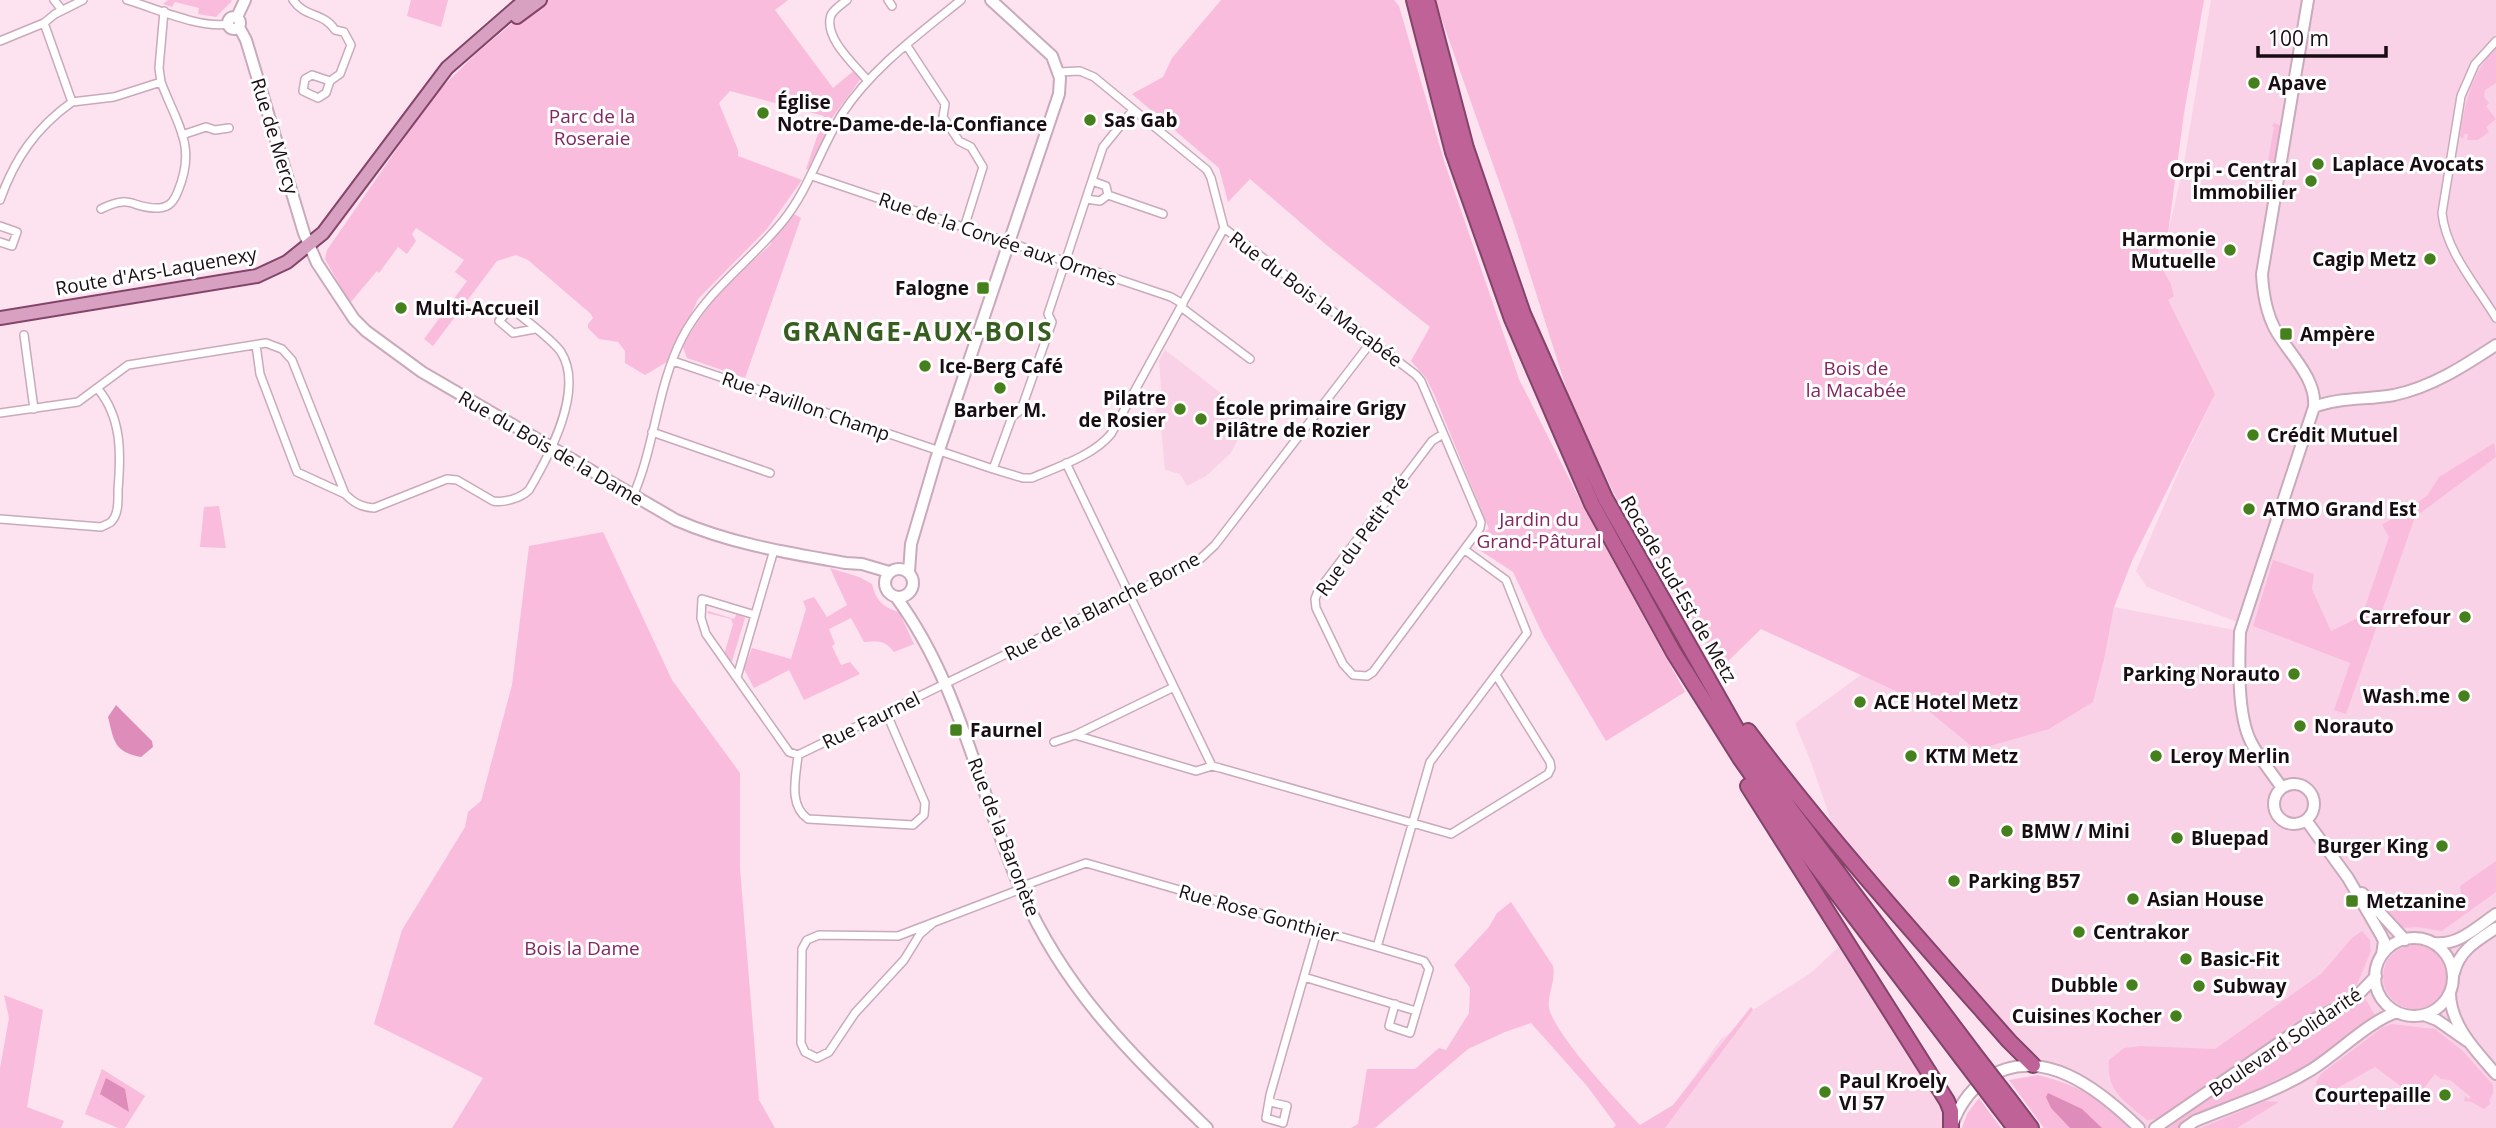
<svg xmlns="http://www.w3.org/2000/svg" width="2496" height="1128" font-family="'Open Sans',sans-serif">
<rect width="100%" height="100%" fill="#fde2f0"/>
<path fill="#fad2e7" d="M2211,0H2496V1128H2139L2107,1098L2033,1065L1840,847L1811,762L1795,723L1861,675L1915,700L1976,750L2093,702L2104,660L2114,607L2240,631L2242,624L2147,587L2136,571L2181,466L2215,394L2167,299L2174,295L2171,284L2157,259L2161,233H2168L2184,163Z
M1165,350L1243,410L1242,431L1231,453L1206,476L1187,486L1180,474L1165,470L1161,426L1156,411L1157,402L1162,403L1159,360Z
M1845,941L1921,1058L1951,1128H1658L1721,1039L1743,1024L1753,1010L1812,972Z"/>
<path fill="#f9bcdd" d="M168,0H231L232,1L216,17L198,14L199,8L175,2L172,7L163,4Z
M411,0H448L441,27L407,16Z
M540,0H788L775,10L833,88L856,69L862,77L832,118L810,170L806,169L824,116L730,91L719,103L738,150V156L802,180L767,229L698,299L670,360L645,375L625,363V351L618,342L599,339L588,328V324L593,318L591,314L528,260L516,255L497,261L433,346L424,339L467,281L455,272L464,260L416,228L412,234L416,241L407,254L398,247L379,273L377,271L350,303L325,259L327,250L435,94L478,52Z
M1221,0H1394L1399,6L1445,164L1519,379L1584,508L1685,692L1606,741L1544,637L1513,572L1475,547L1483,533L1489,529L1434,394L1426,378L1411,361L1430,327L1329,247L1250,179L1228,202L1219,168L1132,94L1163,77L1172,58Z
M1435,0H2204L2184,113L2168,233H2161L2157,259L2171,284L2174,296L2168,300L2215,394L2132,561L2114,607L2104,660L2093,702L2049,729L1976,750L1915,700L1761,629L1721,668L1620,506L1571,403L1515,227Z
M2496,48V83L2485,90L2484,97L2489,103L2486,106L2496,119L2486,127L2489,132L2478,140H2467L2468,134H2464L2463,139L2460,136C2465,103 2471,73 2496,48Z
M2274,123L2281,126L2269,198H2259L2262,195L2274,127L2272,126Z
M794,214L801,218L745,378L687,358L683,347C707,301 734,278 771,244L772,239Z
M2494,443L2496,457L2415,517L2346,714L2334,710L2350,663L2253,626L2273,560L2314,574L2312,589L2331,631L2362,616L2389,537L2382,525L2427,496L2439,477Z
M219,506L226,548L200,547L204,507Z
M603,532L672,680L740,773V869L759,1100L775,1128H452L483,1078L374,1024L402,930L465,827L468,812L481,801L512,685L529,546Z
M830,568L859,577L872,584C876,600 882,607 899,612L914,644L894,652C886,641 878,640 864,642L851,618L829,629L835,644L832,646L841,665L850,662L860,674L804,700L789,670L754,688L744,669L752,648L791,659L806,609L803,601L814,597L827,617L847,605Z
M708,611L734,619L737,613L745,618L732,661H728L724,655L733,624L731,619L707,613Z
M2496,861V892L2442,931L2417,927L2401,928L2383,906C2395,898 2404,903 2417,901C2432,899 2441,892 2456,898L2461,895L2460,886Z
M1511,902L1553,966C1556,982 1547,995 1549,1008C1555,1035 1619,1103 1640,1125L1673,1105L1751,1007L1753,1010L1665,1128H1613L1616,1125L1587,1086L1531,1023L1505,1032L1468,1049L1375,1128H1351L1358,1124L1367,1069H1415L1439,1048L1446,1050L1469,1013L1470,988L1454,965L1489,927L1497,913Z
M2362,931L2370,940L2371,951L2353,994L2344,1000L2301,1019L2163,1118L2147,1120C2125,1101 2106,1092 2109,1060L2124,1048L2141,1046L2215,1049L2321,974L2352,938Z
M2383 977a32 32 0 1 1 64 0a32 32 0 1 1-64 0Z
M4,995L43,1010L27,1107L64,1121L61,1128H0V1068L9,1018Z
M2365,998L2376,1017L2314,1062L2248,1094L2188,1120L2181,1128H2168L2321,1020L2343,1012Z
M2392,1024L2435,1029L2462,1050L2493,1085V1093L2489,1101L2491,1103L2484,1109L2471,1102L2464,1101L2465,1096L2469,1099L2471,1097L2450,1080L2441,1079L2435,1074L2420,1093L2428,1100L2425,1104L2375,1067L2334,1090L2332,1088L2324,1093L2318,1091L2316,1082L2321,1074L2383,1027Z
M102,1069L145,1096L125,1128H118L85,1114Z
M2038,1075C2079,1085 2099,1098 2129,1128H2044L2009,1080Z
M1979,1098L2001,1128H1962L1967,1114Z
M2265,1101L2279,1102L2237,1128H2201Z"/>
<path fill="#de8dba" d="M116,705L152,741L153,747L141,757C114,752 114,741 108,717Z
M106,1078L125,1089L129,1112L100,1094Z
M2048,1093L2082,1109L2102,1128H2070L2051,1108L2046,1097Z"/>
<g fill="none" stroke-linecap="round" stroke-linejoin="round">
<g stroke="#c9aaba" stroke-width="10">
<path id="street" d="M54,0L62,10
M83,0L55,14L44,23L72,102L114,97L161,82L159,68L164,11
M127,0C155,8 200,29 229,24
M293,0C305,18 324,12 335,30L344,32L351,45L340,74L330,81L326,93L318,98L303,91L305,79L312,75L330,81
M847,0C842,4 834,9 831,15C823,38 855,65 868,81
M888,0L892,6
M0,41L44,23
M2496,41L2475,64L2461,96L2442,213C2446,252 2477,286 2496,318
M907,46L945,104L943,117L959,141L971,147L983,167L964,228
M1059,72L1080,71L1094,77L1207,170L1211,178L1224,228L1416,375L1421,381L1481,522L1480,528L1373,672L1367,676L1353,675L1343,664L1316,608L1315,599L1318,591L1432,441L1443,434
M182,135L206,127L215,130L229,128
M812,176L1171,297L1183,304
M1108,195L1163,214
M1086,199L1100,201L1108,195L1106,186L1092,181
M0,200C15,158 36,128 72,102
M101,209C132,193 131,209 159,208C170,207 174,201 178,191C197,145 177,125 161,82
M0,226L17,232L12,246L0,242
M1181,307L1250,359
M24,335L34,409
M256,345L260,374L297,472L345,494
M673,361L993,469L1023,478H1032C1057,467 1093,456 1111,434L1224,228
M0,413L78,402L128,365L266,343L282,349L292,360L345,494C354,503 361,507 374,508L447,479L457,480L493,501C504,503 521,498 529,490C549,456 585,390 561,352C553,340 524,319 511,308L499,321L513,333L535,329
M652,432L770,473
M1066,463L1212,766
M993,469L1012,417L1021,410L1052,322L1048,314L1103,147L1133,110
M633,496C655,446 657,387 682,338C706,291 750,262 783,221C809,189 820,149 842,114C871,69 919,34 961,0
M0,519L101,527C103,526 110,523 111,522C119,514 118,500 118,490C121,454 122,418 98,389
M755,615L702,599L701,618L706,634L789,752L798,755
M737,677L774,550
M1075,735L1196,771L1212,766L1220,768L1451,834L1548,774L1551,768L1550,762L1496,675
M1054,742L1075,735L1174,687
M798,755L1198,561L1215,545L1372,341
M798,755C796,777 788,805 808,819L913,825L924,815L925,803L886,712
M1020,887L1086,863L1377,947L1430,762L1527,633L1506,580L1465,550
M933,923L920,934L904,960L855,1013L829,1052L817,1058L805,1052L801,1043L802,949L807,940L819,935L898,936L1021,889
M1377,947L1424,961L1429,969L1410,1033L1389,1026L1395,1004
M1304,977L1416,1011
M1270,1102L1287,1106L1283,1123L1266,1118L1270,1095L1317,931"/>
</g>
<g stroke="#c9aaba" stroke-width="14">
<path id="secondary" d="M228 23a6 6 0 1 1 12 0a6 6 0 1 1-12 0Z
M237,17L245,0
M239,27L246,40L304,233L317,263L354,319L366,331L422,372L676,520C731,544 788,553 846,563L862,564L889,572
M2314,407C2340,397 2367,400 2394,395C2432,387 2464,366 2496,345
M885 583a14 14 0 1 1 28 0a14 14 0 1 1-28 0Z
M909,572L911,544L936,459L1059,94L1060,78L1052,56L991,0
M896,597C960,683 979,793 1021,890C1065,991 1130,1053 1207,1128
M2274 804a20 20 0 1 1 40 0a20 20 0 1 1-40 0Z
M2282,788C2272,773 2259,758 2251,742C2237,715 2239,662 2240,632L2314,407C2317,378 2288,353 2275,329C2266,312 2263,293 2262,274L2308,0
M2306,820L2348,878L2381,935L2384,941L2382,955
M2362,893L2405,940
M2375 977a39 39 0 1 1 78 0a39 39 0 1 1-78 0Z
M2434,943C2458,946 2477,927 2496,914
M2454,973C2459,950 2478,940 2496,928
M2450,994C2451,1026 2476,1051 2496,1074
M2424,1015L2437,1020L2467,1041
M1953,1123C1959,1106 1970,1091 1984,1080C2040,1041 2100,1090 2139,1128
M2155,1128L2311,1021L2353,1000L2376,976
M2185,1128L2195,1121C2234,1105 2275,1092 2311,1070C2337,1054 2369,1021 2397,1012"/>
</g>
<g stroke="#844469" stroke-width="16">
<path id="primary" d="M517,17L540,0
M0,318L257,276L287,262L323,233L447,68L525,0"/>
</g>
<g stroke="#844469" stroke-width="18">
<path id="highway" d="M1414,0L1453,152L1512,319L1592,504L1674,653L1740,758L1811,859L1961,1057
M1427,0L1466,148L1523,314L1605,498L1741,737L1791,810L1972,1051
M1748,731C1829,839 1920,940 2009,1041L2033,1065
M1748,786L1947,1101L1951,1111V1128
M2009,1099L2031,1128
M1999,1107L2015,1128"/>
</g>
<use href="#street" stroke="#fff" stroke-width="7"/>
<use href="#secondary" stroke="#fff" stroke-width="10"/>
<use href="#primary" stroke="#d8a1c1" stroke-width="12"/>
<use href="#highway" stroke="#be6298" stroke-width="14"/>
<g stroke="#844469" stroke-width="18" stroke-linecap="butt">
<path id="highway-bridge" d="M1972,1051L2009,1099
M1961,1057L1999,1107"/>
</g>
<use href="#highway-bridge" stroke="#be6298" stroke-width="14"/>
</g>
<g fill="#45801c" stroke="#fff" stroke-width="2.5">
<circle cx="2254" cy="83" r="7"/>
<circle cx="763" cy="113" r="7"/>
<circle cx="1090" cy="120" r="7"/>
<circle cx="2318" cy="164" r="7"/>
<circle cx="2311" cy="181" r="7"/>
<circle cx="2230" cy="250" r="7"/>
<circle cx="2430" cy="259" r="7"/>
<rect x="976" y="281" width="14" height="14" rx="3.5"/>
<circle cx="401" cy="308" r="7"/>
<rect x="2279" y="327" width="14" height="14" rx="3.5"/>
<circle cx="925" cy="366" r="7"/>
<circle cx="1000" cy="388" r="7"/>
<circle cx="1180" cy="409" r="7"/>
<circle cx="1201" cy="419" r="7"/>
<circle cx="2253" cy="435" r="7"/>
<circle cx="2249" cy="509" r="7"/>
<circle cx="2465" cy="617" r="7"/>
<circle cx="2294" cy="674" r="7"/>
<circle cx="2464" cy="696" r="7"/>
<circle cx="1860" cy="702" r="7"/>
<circle cx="2300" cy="726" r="7"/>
<rect x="949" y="723" width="14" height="14" rx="3.5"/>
<circle cx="1911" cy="756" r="7"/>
<circle cx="2156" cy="756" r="7"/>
<circle cx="2007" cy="831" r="7"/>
<circle cx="2177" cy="838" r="7"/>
<circle cx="2442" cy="846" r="7"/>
<circle cx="1954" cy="881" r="7"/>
<circle cx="2133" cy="899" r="7"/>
<rect x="2345" y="894" width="14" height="14" rx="3.5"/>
<circle cx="2079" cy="932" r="7"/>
<circle cx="2186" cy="959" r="7"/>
<circle cx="2132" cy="985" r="7"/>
<circle cx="2199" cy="986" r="7"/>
<circle cx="2176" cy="1016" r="7"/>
<circle cx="1825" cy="1092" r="7"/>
<circle cx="2445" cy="1095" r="7"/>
</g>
<g text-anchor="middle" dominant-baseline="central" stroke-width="6" stroke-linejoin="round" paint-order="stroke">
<g font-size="19" font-weight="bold" fill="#180d13" stroke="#fff" text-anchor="start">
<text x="2268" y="83">Apave</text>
<text x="777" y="102">Église<tspan x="777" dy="22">Notre-Dame-de-la-Confiance</tspan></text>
<text x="1104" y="120">Sas Gab</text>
<text x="2332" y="164">Laplace Avocats</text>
<text x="2297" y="170" text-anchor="end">Orpi - Central<tspan x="2297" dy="22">Immobilier</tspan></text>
<text x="2216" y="239" text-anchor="end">Harmonie<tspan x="2216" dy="22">Mutuelle</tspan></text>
<text x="2416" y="259" text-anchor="end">Cagip Metz</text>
<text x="969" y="288" text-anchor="end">Falogne</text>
<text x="415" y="308">Multi-Accueil</text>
<text x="2300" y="334">Ampère</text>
<text x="939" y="366">Ice-Berg Café</text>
<text x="1166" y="398" text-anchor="end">Pilatre<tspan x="1166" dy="22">de Rosier</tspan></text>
<text x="1215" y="408">École primaire Grigy<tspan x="1215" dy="22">Pilâtre de Rozier</tspan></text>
<text x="1000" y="410" text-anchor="middle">Barber M.</text>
<text x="2267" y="435">Crédit Mutuel</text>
<text x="2263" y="509">ATMO Grand Est</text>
<text x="2451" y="617" text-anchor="end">Carrefour</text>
<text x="2280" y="674" text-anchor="end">Parking Norauto</text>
<text x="2450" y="696" text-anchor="end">Wash.me</text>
<text x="1874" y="702">ACE Hotel Metz</text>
<text x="2314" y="726">Norauto</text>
<text x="970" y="730">Faurnel</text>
<text x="1925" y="756">KTM Metz</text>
<text x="2170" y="756">Leroy Merlin</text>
<text x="2021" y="831">BMW / Mini</text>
<text x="2191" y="838">Bluepad</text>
<text x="2428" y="846" text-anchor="end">Burger King</text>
<text x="1968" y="881">Parking B57</text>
<text x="2147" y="899">Asian House</text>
<text x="2366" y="901">Metzanine</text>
<text x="2093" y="932">Centrakor</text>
<text x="2200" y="959">Basic-Fit</text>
<text x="2118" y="985" text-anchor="end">Dubble</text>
<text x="2213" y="986">Subway</text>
<text x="2162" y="1016" text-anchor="end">Cuisines Kocher</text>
<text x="1839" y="1081">Paul Kroely<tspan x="1839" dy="22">VI 57</tspan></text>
<text x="2431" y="1095" text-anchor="end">Courtepaille</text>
</g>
<g font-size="19" fill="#832561" stroke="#fff">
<text x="592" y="116">Parc de la<tspan x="592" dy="22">Roseraie</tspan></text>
<text x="1856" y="368">Bois de<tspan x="1856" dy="22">la Macabée</tspan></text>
<text x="1539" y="519">Jardin du<tspan x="1539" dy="22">Grand-Pâtural</tspan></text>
<text x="582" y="948">Bois la Dame</text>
</g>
<g font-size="19" fill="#180d13" stroke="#fff">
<text transform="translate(275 136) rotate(73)">Rue de Mercy</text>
<text transform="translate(998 239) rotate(19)">Rue de la Corvée aux Ormes</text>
<text transform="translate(156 271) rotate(-10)">Route d'Ars-Laquenexy</text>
<text transform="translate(1316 299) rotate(37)">Rue du Bois la Macabée</text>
<text transform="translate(806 406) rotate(19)">Rue Pavillon Champ</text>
<text transform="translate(551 448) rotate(30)">Rue du Bois de la Dame</text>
<text transform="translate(1362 536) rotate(-54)">Rue du Petit Pré</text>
<text transform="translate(1679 589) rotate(60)">Rocade Sud-Est de Metz</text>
<text transform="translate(1102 606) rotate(-27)">Rue de la Blanche Borne</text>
<text transform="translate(871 720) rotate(-26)">Rue Faurnel</text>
<text transform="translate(1004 837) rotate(69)">Rue de la Baronète</text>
<text transform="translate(1259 913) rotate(16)">Rue Rose Gonthier</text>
<text transform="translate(2285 1042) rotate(-34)">Boulevard Solidarité</text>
</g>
<g font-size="26" font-weight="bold" letter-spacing="2" fill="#375d20" stroke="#fff">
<text x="918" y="331">GRANGE-AUX-BOIS</text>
</g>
</g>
<path d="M2258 46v10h128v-10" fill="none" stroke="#180d13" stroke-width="3.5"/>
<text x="2268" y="46" font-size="21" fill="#180d13" stroke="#ffffff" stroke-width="5" paint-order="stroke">100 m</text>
</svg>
